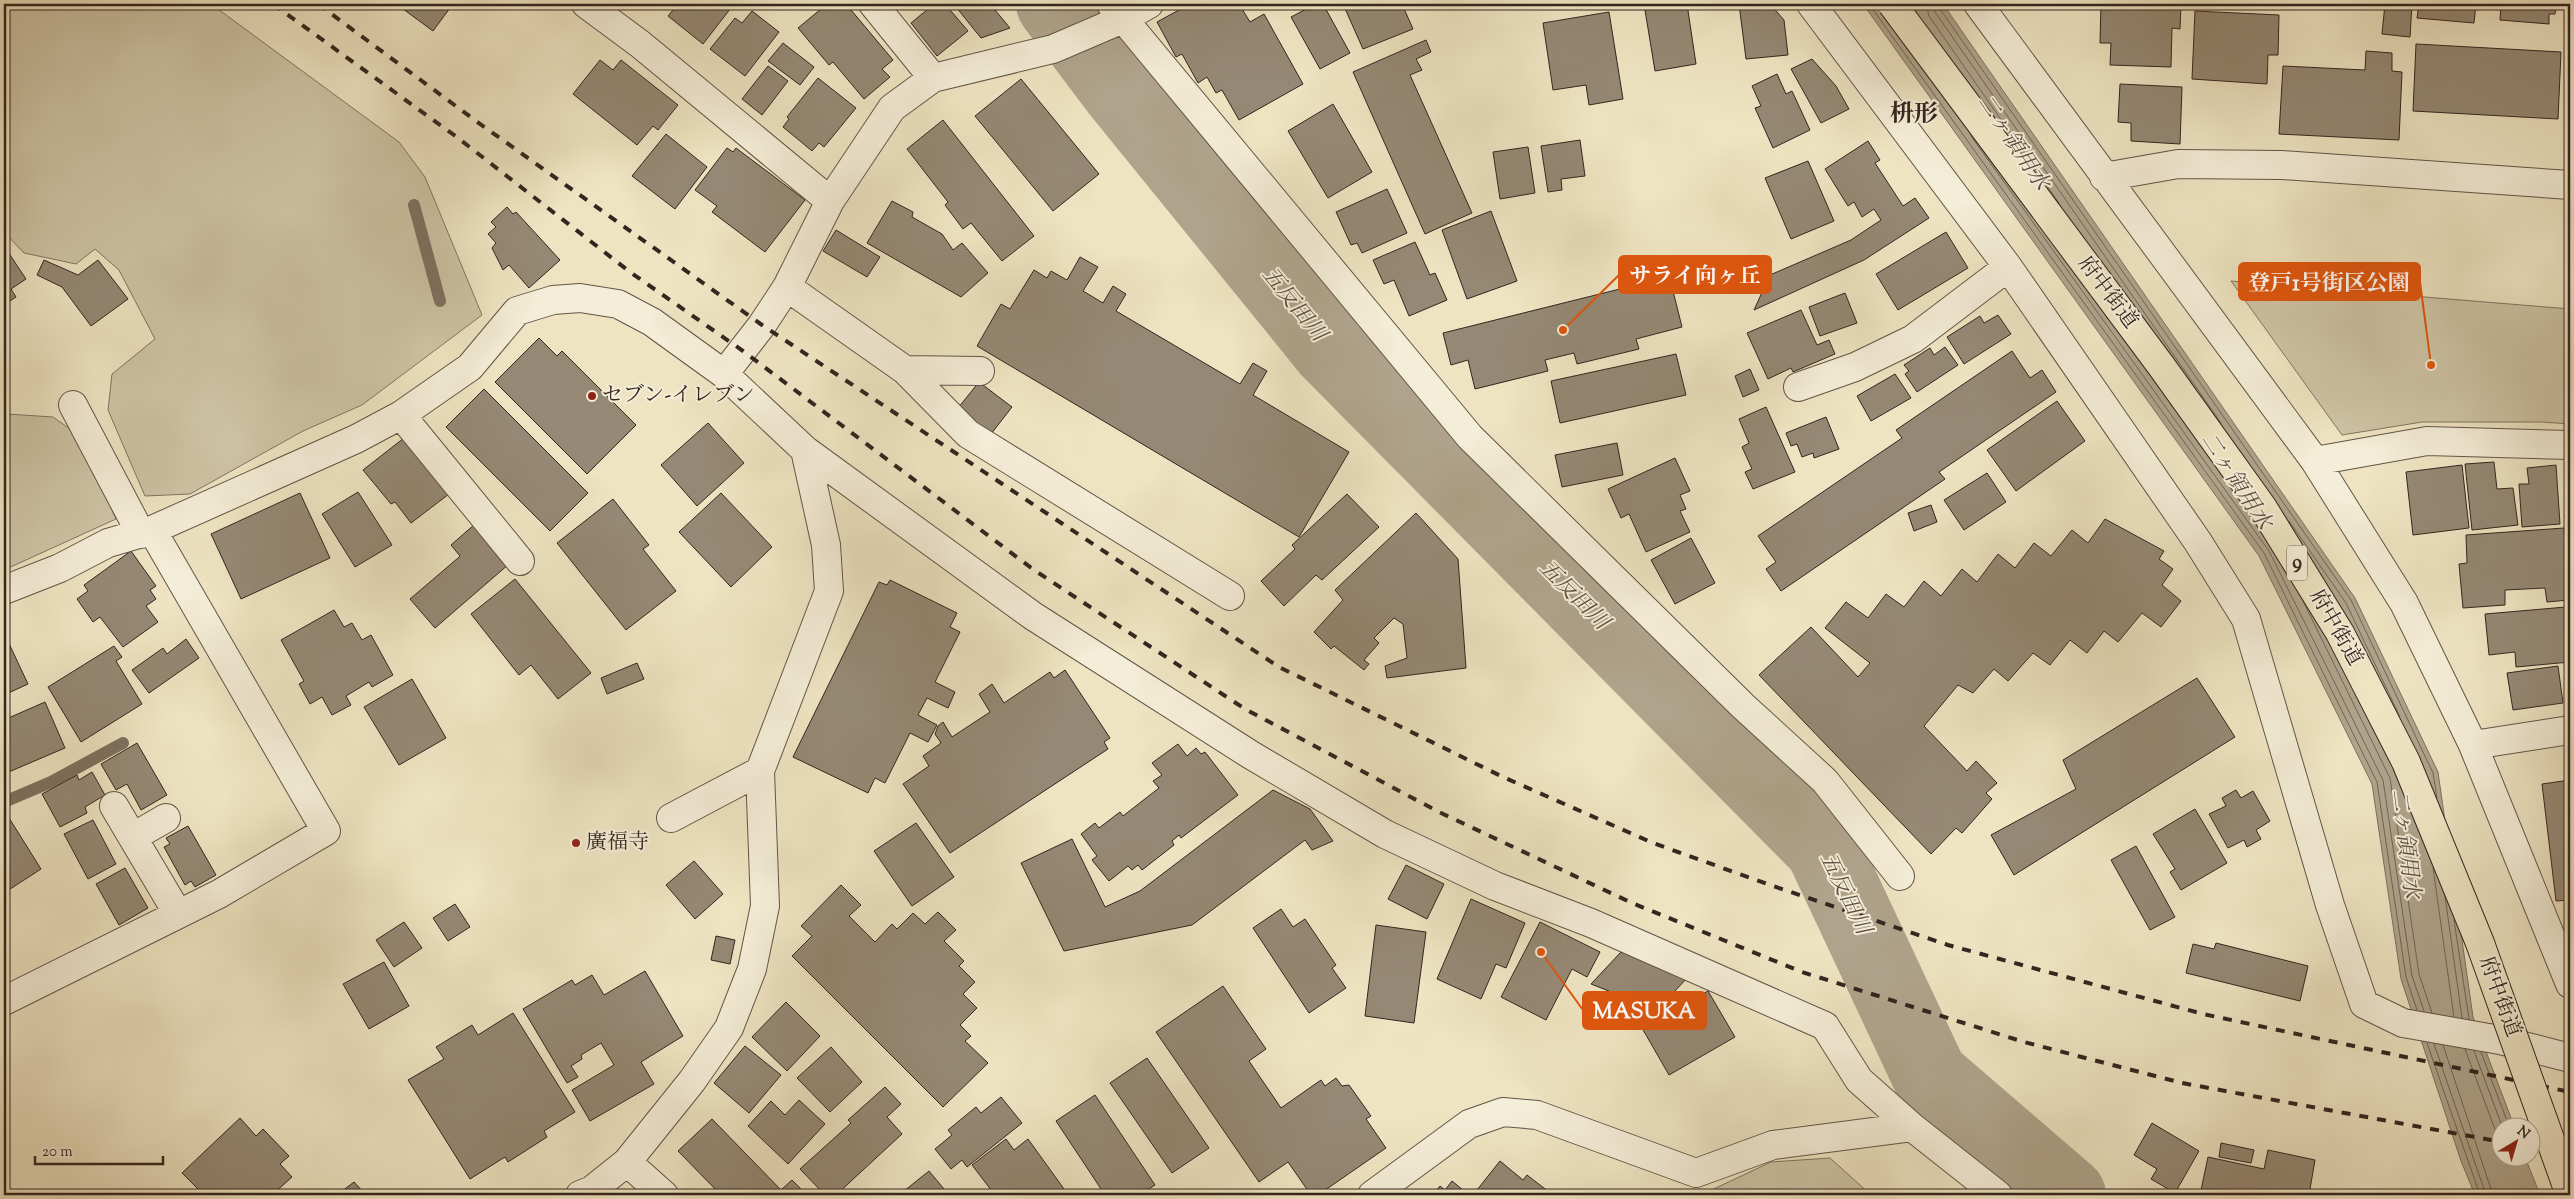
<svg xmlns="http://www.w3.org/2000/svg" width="2574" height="1199" font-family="'Sorts Mill Goudy','Noto Serif JP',serif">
<rect width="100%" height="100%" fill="#eee4c2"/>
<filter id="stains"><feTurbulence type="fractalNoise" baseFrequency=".004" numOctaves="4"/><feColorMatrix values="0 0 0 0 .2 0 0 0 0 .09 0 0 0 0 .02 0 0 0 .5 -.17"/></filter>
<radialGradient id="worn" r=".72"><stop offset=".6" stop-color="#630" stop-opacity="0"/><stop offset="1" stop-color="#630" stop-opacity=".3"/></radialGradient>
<path fill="#cec4a6" stroke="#817462" d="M4,4H211L399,142L425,177L482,315L362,405L303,431L190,494L145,496L108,410L112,374L155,339L119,270L95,249L76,264L24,253L4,232Z
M2231,281L2570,309V424L2542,422H2422L2342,435Z
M7,414L53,417L80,436L116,519L4,570V417Z
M1830,1158L1871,1195H1701L1771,1162Z"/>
<path fill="#afa38b" stroke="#7e7160" d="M1863,4H1943L2355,598L2438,772L2473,1017L2514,1126H2502V1156L2525,1157L2540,1195H2475L2461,1161L2401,979L2372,784L2259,556Z
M1871,1034L1943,1053L1966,1098L2089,1195H2027L1900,1089Z"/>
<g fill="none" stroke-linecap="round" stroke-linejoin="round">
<path stroke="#726455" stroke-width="1" d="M1869,4L2264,553L2377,782L2406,977L2417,1010
M1926,4L1929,16L2059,203
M1933,4L1935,12L2221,423
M1939,4L1940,9L2351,600L2433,773L2437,798
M1971,136L2269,551L2383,780L2412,976L2424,1011
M2289,521L2346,603L2400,717
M2303,601L2390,778L2419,974L2432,1013
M2433,868L2454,1017
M2445,896L2462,1018
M2454,920L2469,1019
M2427,1043L2480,1195
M2434,1044L2486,1195
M2443,1045L2493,1195
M2465,1049L2496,1132L2502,1140
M2474,1051L2502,1126
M2481,1052L2509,1126
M1910,1065L1930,1070L1943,1098H1940L1915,1077Z
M2029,1195L2028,1189L1904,1086L1883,1044L1939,1058L1962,1101L2081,1195
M2036,1195L2032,1185L1909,1082L1896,1054L1935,1063L1958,1106L2071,1195"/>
<path stroke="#7e7160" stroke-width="12" d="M414,205L440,301
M4,802L51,782L123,743"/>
<path stroke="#afa38b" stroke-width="45" d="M1736,730L1742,769"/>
<path stroke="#afa38b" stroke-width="76" d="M1054,4L1118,89L1330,350L1823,848L1930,1076L2068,1195"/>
</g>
<path fill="#958874" stroke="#34251f" d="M401,4H453L433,31L399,6Z
M678,4H734L703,44L668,16Z
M827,4H846L893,60L882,69L890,77L864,99L833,62L829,65L798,28Z
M934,4H945L968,31L937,56L911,23Z
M960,4H990L1010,28L981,38L956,7Z
M1190,4H1239L1250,22L1264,14L1303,84L1239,120L1222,90L1216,93L1207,77L1198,83L1182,54L1176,57L1157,22Z
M1316,4H1323L1350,53L1320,69L1291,17Z
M1343,4H1402L1413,29L1363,49Z
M1644,4H1687L1696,64L1655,71Z
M1739,4H1770L1784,20L1788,55L1746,59Z
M2101,4H2181L2180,29L2172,28L2171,67L2110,65L2111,43H2100Z
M2385,4H2412L2410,37L2382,34Z
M2419,4H2476L2474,23L2417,18Z
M2501,4H2556L2555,14H2549V24L2500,20Z
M752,11L779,32L745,76L710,49L735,18L742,23Z
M2195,11L2279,15L2278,55H2268L2267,84L2192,79Z
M1609,12L1623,99L1589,105L1586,85L1553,90L1543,23Z
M1426,40L1431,52L1416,59L1422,70L1410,75L1472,213L1425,234L1353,72Z
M783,43L814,67L800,85L768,61Z
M2416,44L2561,52L2558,119L2413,111Z
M2366,51L2392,53V71L2402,72L2399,140L2279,134L2283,66L2365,70Z
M1812,59L1836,86L1849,109L1821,123L1791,69Z
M600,60L613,70L621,60L678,105L658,130L653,126L637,145L573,94Z
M768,66L788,81L762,115L742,99Z
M1777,74L1786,94L1792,91L1810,130L1773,148L1755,108L1761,106L1752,86Z
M818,78L856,108L824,147L819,143L812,151L783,127L789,119L787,117Z
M1021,79L1099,174L1053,211L975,116Z
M2120,84L2182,87L2180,144L2131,141V123L2118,122Z
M2566,93H2570V154H2565Z
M1333,104L1372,172L1328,198L1288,131Z
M943,120L1034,236L1002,261L971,223L963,229L945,205L948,202L907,149Z
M666,134L707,167L675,209L632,176Z
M1580,140L1585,176L1561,179L1562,190L1548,192L1541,146Z
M1868,141L1880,160L1875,163L1903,206L1915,198L1929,218L1864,260L1754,310L1770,275L1851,240L1881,220L1874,209L1862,217L1854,202L1848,206L1825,169Z
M1528,147L1535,193L1500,199L1493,152Z
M727,148L733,152L736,148L805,200L765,252L712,212L717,206L695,190Z
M1808,161L1834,221L1791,239L1765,178Z
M1387,189L1407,233L1362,253L1357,243L1351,245L1336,212Z
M892,201L913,212L912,217L942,234L953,250L962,243L988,273L961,297L867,243Z
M507,207L513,214L516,212L560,260L529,288L509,265L503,270L492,248L496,243L488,234L496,227L491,222Z
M1491,211L1517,281L1467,299L1442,230Z
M836,230L880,257L867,277L823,251Z
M1946,232L1968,268L1898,310L1876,274Z
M1415,242L1430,275L1435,273L1447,300L1409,316L1394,280L1384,284L1373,260Z
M4,246L26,279L11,289L16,297L4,305Z
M1080,257L1098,267L1083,291L1103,303L1113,286L1126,294L1116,311L1240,384L1253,363L1267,371L1253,395L1349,452L1299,537L977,346L1001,304L1010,309L1034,270L1047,278L1051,271L1067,280Z
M44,260L78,275L98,260L128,299L91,326L62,287L37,275Z
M1667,267L1682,327L1636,339L1639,349L1577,364L1574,353L1545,360L1548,371L1475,389L1468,360L1451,365L1443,333L1628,287L1625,277Z
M1845,293L1857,323L1820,336L1809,307Z
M1801,310L1817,345L1829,340L1835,354L1793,372L1791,368L1768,379L1747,333Z
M1998,315L2011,334L1964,364L1947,337L1980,316L1984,323Z
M539,338L557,356L562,351L636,425L587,474L495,382Z
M1945,347L1958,365L1917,392L1905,374L1909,371L1904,365L1930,348L1934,355Z
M2012,351L2030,378L2042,370L2056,392L1939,472L1945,479L1781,591L1766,569L1776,562L1758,536L1902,438L1896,430Z
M1676,354L1686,395L1560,423L1551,381Z
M1750,369L1759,390L1743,397L1735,376Z
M1895,374L1911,398L1871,421L1857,396Z
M979,382L1012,407L991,434L958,408Z
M484,389L588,493L550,531L446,427Z
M2057,401L2085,441L2016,491L1987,450Z
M1766,407L1795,472L1753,489L1745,472L1752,469L1742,447L1749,443L1739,419Z
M1826,417L1839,449L1814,458L1813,453L1802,457L1797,444L1791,446L1786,433Z
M708,423L744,463L697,506L661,465Z
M404,438L449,494L411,523L395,502L391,504L363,470Z
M1617,443L1623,475L1562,487L1555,455Z
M1675,458L1690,491L1680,495L1686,509L1680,511L1690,532L1646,552L1629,514L1621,518L1608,489Z
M2494,462L2497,489L2513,488L2518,525L2472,530L2465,464Z
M2462,465L2469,528L2413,535L2406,472Z
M2556,465L2560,524L2522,527L2519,484H2529L2527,468Z
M1987,473L2006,502L1964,530L1944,500Z
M2567,482H2570V538Z
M358,492L392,545L355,567L322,514Z
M300,493L330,558L241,599L211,534Z
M721,493L772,547L731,587L679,532Z
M1347,494L1379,527L1322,580L1316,575L1284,606L1261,581L1295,549L1292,545Z
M613,499L649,545L643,549L676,591L626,630L557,543Z
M1931,505L1937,522L1914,531L1908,513Z
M1416,513L1458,559L1466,668L1387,678L1385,666L1407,658L1403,624L1394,618L1374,638L1379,643L1364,660L1369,664L1364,670L1334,646L1331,649L1314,632L1343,600L1335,590Z
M2105,519L2164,551L2159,559L2173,569L2162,585L2181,601L2161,627L2142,613L2118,642L2104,631L2087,653L2070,640L2050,665L2033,653L2008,681L1994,669L1973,693L1958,685L1924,726L1967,771L1976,761L1997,783L1986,793L1992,799L1962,833L1956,828L1931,854L1759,675L1811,627L1858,677L1870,663L1825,628L1846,602L1868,618L1886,594L1904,607L1924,581L1941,596L1962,569L1977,582L1998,554L2015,568L2034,543L2051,556L2072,530L2088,543Z
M475,524L509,564L435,628L410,599L458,558L460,556L451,545Z
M2564,528L2569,600L2547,602L2545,588L2505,590V605L2463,608L2459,564L2467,563L2466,535Z
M1691,538L1715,583L1675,604L1651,560Z
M131,551L156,586L150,590L156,599L146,606L158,622L123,647L100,617L93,622L77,599L88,591L84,585Z
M515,579L591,673L558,699L531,665L519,675L471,614Z
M890,580L957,613L950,627L960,632L935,682L955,692L948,708L927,698L918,715L937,725L928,742L910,733L885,783L875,778L868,793L793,757L879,582L887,585Z
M2566,607L2570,662L2516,667L2515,652L2489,655L2485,614Z
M334,610L344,627L352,623L362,640L371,635L393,675L372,687L369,682L346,696L351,705L332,715L322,697L310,704L299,684L304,681L281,640Z
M4,633L28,684L4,695Z
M186,639L199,658L149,693L132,670L163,648L167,654Z
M114,646L122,657L116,661L142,704L81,742L48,687Z
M637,663L644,679L607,694L601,678Z
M2558,666L2563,703L2513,710L2507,673Z
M1065,670L1110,738L1104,742L1108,749L950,853L903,784L929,766L923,756L941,743L935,734L938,726L943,722L952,737L990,712L979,694L992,684L1004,703L1050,672L1054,678Z
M2197,678L2235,737L2014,875L1991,835L2076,789L2063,760Z
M412,679L446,738L399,765L364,707Z
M45,702L65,748L4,774V720Z
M137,743L167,795L141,810L127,784L116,790L101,764Z
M1178,744L1187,756L1196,748L1201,754L1205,752L1238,795L1181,838L1179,835L1172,841L1174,845L1142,870L1138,865L1132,870L1128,866L1109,881L1092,860L1097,856L1081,834L1095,823L1099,828L1120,812L1123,816L1159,788L1153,781L1162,775L1152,763Z
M92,772L105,795L85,807L87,813L60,827L42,794L77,775L79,780Z
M2570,780V900L2556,901L2542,784Z
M1273,790L1310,809L1333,841L1312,850L1305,840L1192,925L1064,951L1021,863L1072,839L1105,907L1140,891Z
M2236,790L2241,798L2253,791L2270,821L2256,830L2261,839L2247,847L2244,840L2228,848L2209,814L2226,806L2222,798Z
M2195,809L2227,863L2181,890L2170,872L2175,869L2153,834Z
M4,810L41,869L4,893Z
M93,820L116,864L88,879L64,834Z
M916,823L954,877L912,906L874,851Z
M188,826L216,875L195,887L191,881L185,885L164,847L170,844L166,838Z
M2136,846L2175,917L2150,930L2111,860Z
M694,861L723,894L695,919L666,885Z
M1406,865L1444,884L1427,919L1388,899Z
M125,868L148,908L119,925L96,884Z
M841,885L861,905L849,916L875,942L892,924L897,929L913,913L925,924L938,912L956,930L944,941L964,961L959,966L975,982L963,994L977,1008L960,1025L971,1036L965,1041L988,1063L943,1107L792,956L812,936L801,926Z
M1471,899L1525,923L1506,968L1496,964L1481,999L1437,979Z
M455,904L470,927L448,941L433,918Z
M1281,909L1293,927L1305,919L1336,965L1332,968L1346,988L1309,1013L1253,928Z
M404,922L422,948L394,967L376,940Z
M1540,922L1600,952L1587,977L1572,969L1546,1020L1501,997Z
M1376,925L1426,932L1414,1023L1365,1016Z
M716,936L735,940L730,964L711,960Z
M2216,943L2308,966L2300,1001L2186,973L2193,944L2214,949Z
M1621,952L1689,976L1657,1010L1591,984Z
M384,962L409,1006L369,1029L343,984Z
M645,971L683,1036L641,1062L654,1084L590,1121L572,1090L614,1065L601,1043L581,1055L582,1059L571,1066L578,1077L567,1083L523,1009L572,980L575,985L592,975L604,995Z
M1223,986L1266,1049L1249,1061L1281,1108L1321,1080L1325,1086L1336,1078L1342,1086L1349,1085L1371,1116L1366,1119L1386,1148L1318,1195H1311L1288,1162L1259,1182L1156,1032Z
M1708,991L1735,1037L1669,1075L1642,1028Z
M786,1002L820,1036L787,1071L752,1037Z
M513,1013L575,1112L544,1131L547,1137L508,1162L505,1157L470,1179L408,1080L444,1059L436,1047L472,1025L478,1035Z
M745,1046L781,1075L749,1113L714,1083Z
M831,1047L862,1082L830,1112L797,1078Z
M1147,1058L1209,1148L1172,1173L1110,1083Z
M885,1087L901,1104L887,1117L902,1134L836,1195H825L800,1169L851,1123L848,1120Z
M1095,1095L1155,1185L1139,1195H1105L1056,1121Z
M1001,1097L1022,1123L967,1167L962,1160L951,1169L935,1149L952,1135L948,1130L976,1107L981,1113Z
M799,1100L825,1124L788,1164L748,1126L771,1101L785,1115Z
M240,1118L256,1136L263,1129L289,1156L280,1164L292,1177L272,1195H204L182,1173Z
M712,1119L781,1190L792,1180L807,1195H721L678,1151Z
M2152,1123L2199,1151L2175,1193L2151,1179L2157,1169L2134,1155Z
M1006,1139L1014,1150L1028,1139L1064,1189L1056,1195H1004L1003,1193L995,1195L972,1165Z
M2221,1143L2254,1150L2251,1163L2219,1157Z
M2268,1150L2315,1160L2309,1195H2200L2208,1157L2264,1169Z
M1500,1161L1523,1180L1527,1175L1553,1195H1473Z
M929,1171L949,1195H899Z
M1452,1181L1469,1195H1433L1440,1186L1445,1190Z
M354,1182L366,1195H337Z"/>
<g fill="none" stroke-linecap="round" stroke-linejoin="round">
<g stroke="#625548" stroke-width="30">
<path id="minor" d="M586,4L640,44L830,201
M873,4L933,78
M1111,4L1470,437L1743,706L1825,781L1900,876
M1811,4L2008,267L2198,542L2246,619L2330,905L2364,1004L2403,1023L2500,1040L2570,1058
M1978,4L2315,461L2404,603L2473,745L2570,984
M2104,177L2178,164L2282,165L2570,185
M787,287L905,370L968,434L1230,596
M905,370L980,371
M724,374L762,325L787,287L830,201L892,108L933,78L1053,49L1123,19L1149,4
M1798,387L1855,367L1913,339L2008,267
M73,405L141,534
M401,415L520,561
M2315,461L2427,441L2570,445
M4,590L60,568L108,543L152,530L356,439L401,415L470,367L517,311L553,300L580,298L618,304L652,322L724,374L805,450L1033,616L1251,755L1385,834L1495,886L1591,923L1825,1026L1859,1080L1912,1127L1998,1195
M2473,745L2570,730
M114,806L178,914
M671,818L760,771
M133,837L166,818
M4,1001L219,894L326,831L152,530
M627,1162L664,1195
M580,1195L592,1190L627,1162L692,1081L729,1028L752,969L765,906L760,771L829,591L826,545L805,450
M1372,1195L1469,1124L1503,1112L1537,1115L1696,1173L1773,1145L1912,1127"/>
</g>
<use href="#minor" stroke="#f4edd7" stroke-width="28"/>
<path stroke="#34251f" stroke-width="4" stroke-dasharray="9 9" stroke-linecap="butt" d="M273,4L458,138L630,272L743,351L1034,570L1245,709L1439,812L1632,903L1802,972L2024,1042L2182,1083L2502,1142
M318,4L476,121L762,325L1279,667L1503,777L1653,843L1770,885L1948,945L2203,1014L2570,1092
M2532,1146L2570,1152"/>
<g stroke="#34251f" stroke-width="30" stroke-linecap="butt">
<path id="major-bridge" d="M1892,4L2162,367L2263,508L2340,633L2406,762L2480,943L2570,1195"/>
</g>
<use href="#major-bridge" stroke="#eee4c2" stroke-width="28"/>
</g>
<g fill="#8f2418" stroke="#f4edd7" stroke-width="2">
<circle cx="592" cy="396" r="5"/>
<circle cx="576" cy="843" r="5"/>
</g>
<g text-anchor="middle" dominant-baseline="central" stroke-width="4" stroke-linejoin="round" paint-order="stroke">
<rect fill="#f4edd7" stroke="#6e6156" stroke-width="1" x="2287" y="545.5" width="20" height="35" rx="4"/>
<g font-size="20" font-weight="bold" fill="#34251f">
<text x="2297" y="563">9</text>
</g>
<g font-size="21" fill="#34251f" stroke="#f4edd7">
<text transform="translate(2107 293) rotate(53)">府中街道</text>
<text transform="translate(2335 628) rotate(60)">府中街道</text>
<text transform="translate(2499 997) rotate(70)">府中街道</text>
</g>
<g font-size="21" fill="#34251f" stroke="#f4edd7" text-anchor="start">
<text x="602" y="396">セブン-イレブン</text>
<text x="586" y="843">廣福寺</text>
</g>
<g font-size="22" font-style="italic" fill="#5f5145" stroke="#f4edd7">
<text transform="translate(2012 143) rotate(56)">二ヶ領用水</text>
<text transform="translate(1293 305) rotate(51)">五反田川</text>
<text transform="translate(2235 482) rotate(57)">二ヶ領用水</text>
<text transform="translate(1573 596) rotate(45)">五反田川</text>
<text transform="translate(2404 844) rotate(83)">二ヶ領用水</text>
<text transform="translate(1844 894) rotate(64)">五反田川</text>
</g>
<g font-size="24" font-weight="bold" fill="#34251f" stroke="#f4edd7">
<text x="1914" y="115">枡形</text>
</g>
</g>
<path fill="none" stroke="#df560d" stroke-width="2" d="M1563 330L1619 275M2431 365L2420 282M1541 952L1583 1010"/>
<g fill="#df560d" stroke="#f4edd7" stroke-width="2">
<circle cx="1563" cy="330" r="5"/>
<circle cx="2431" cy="365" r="5"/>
<circle cx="1541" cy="952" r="5"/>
</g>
<g fill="#df560d" stroke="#df560d" stroke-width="2">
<rect x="1619" y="256" width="152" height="37" rx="5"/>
<rect x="2239" y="263" width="181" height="37" rx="5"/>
<rect x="1583" y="992" width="123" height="37" rx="5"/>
</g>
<g font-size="22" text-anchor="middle" font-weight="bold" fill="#fff">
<text x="1695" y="283">サライ向ヶ丘</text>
<text x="2329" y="290">登戸1号街区公園</text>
<text x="1644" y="1018">MASUKA</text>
</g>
<rect width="2574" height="1199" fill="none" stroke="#eee4c2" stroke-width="20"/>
<rect x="5" y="5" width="2564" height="1189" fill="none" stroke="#34251f" stroke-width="2.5"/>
<rect x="10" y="10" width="2554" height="1179" fill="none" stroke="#34251f"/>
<g transform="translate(2516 1142) rotate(38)"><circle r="24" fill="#f4edd7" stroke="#a79d8d"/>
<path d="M0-4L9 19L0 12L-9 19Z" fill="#8f2418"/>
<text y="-8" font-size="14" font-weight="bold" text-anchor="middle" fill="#34251f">N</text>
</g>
<path d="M35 1156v8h128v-8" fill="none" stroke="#34251f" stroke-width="2.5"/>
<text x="42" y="1156" font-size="15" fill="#34251f" stroke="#f4edd7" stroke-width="4" paint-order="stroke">20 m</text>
<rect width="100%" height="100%" filter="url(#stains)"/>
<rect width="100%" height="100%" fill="url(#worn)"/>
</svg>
